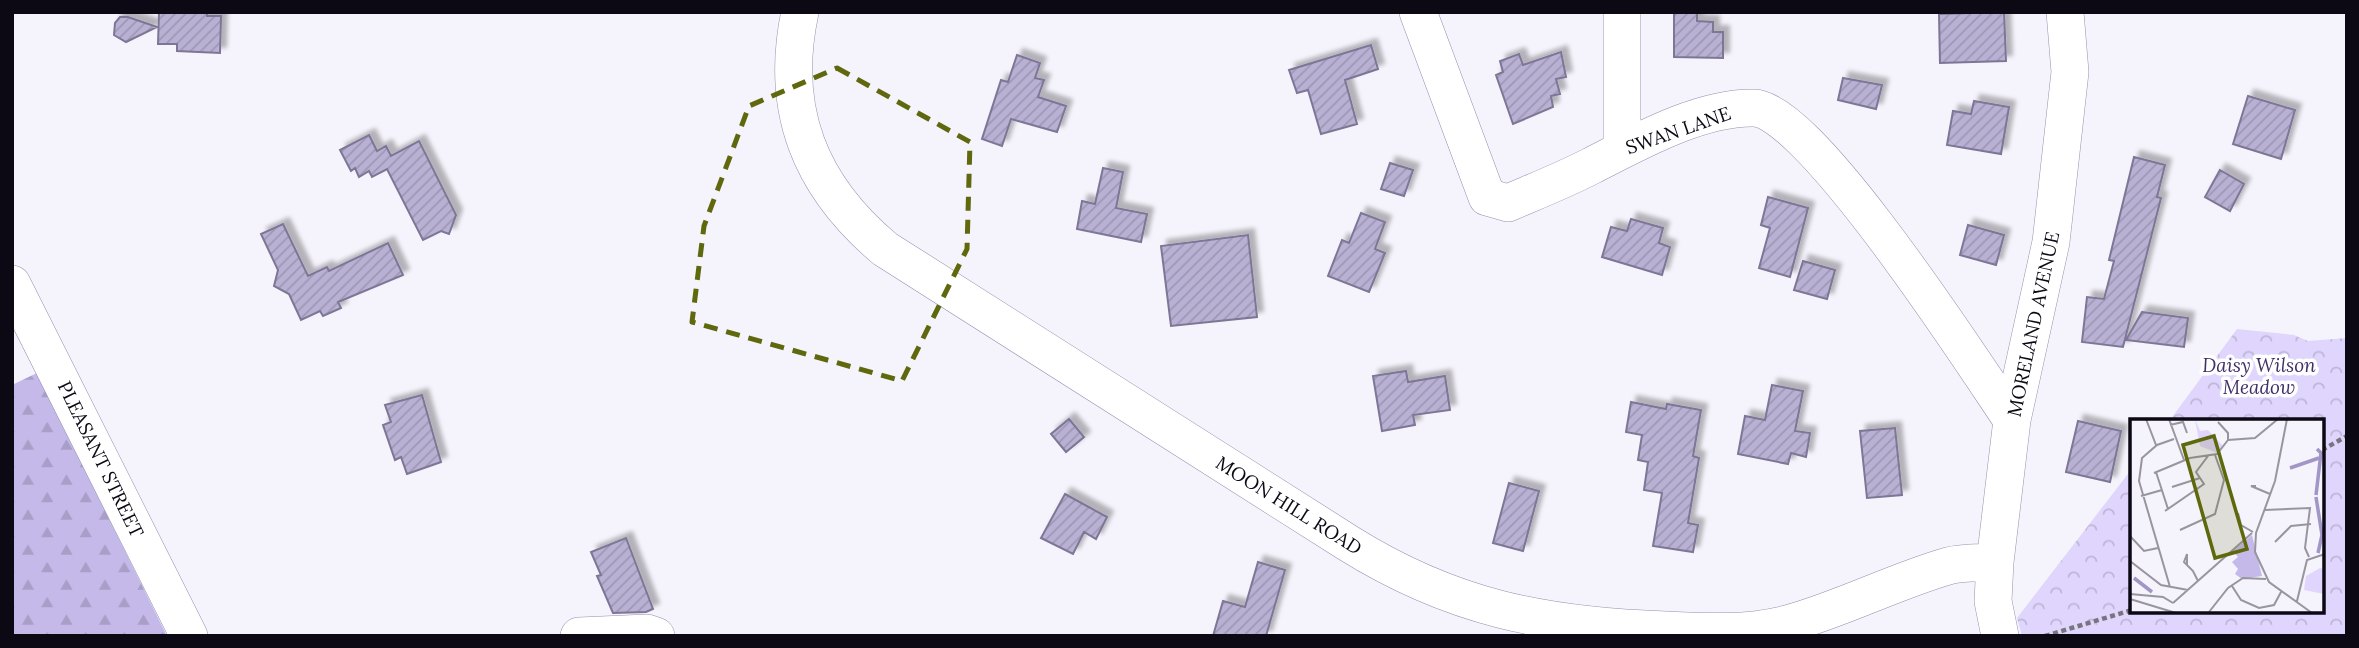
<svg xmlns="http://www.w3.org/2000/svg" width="2359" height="648" font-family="Lora,serif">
<defs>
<pattern id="forest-firs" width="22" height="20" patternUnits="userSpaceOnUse" patternTransform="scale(1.75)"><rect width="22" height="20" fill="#c5b9ea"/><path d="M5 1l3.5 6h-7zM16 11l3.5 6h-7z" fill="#a89ec8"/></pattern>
<pattern id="park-crowns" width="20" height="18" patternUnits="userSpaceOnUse" patternTransform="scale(1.75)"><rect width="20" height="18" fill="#dfd5fd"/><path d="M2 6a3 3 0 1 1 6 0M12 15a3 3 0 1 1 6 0" fill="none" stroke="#beb6d8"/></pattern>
<pattern id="building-hatch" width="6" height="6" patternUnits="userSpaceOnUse" patternTransform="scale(1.75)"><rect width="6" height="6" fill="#b9b1d3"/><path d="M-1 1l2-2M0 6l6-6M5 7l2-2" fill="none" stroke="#9e97b4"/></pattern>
<filter id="shadow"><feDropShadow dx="6" dy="-6" stdDeviation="2" flood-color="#0004"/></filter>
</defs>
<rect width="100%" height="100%" fill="#f5f3fb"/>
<path fill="url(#forest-firs)" d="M37,373L167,636H12V385Z"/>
<path fill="url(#park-crowns)" d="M2237,329L2294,335L2308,341L2347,338V636H2022L2017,618L2131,470L2132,611H2322V420H2170Z"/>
<path fill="url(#building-hatch)" stroke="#7e7696" stroke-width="2" filter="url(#shadow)" d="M159,12H207V16H221L220,53L177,51V44H158Z
M1674,12H1697V21L1713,22V32H1723V58L1674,57Z
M2004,12L2006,61L1940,63L1939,14Z
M120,17H128L157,27L126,42L114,35L115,23Z
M1371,45L1378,69L1345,80L1357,124L1321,134L1308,90L1297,93L1289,70Z
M1561,52L1566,77L1556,79L1560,94L1551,96L1553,107L1513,124L1496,75L1503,72L1500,61L1519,54L1523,65Z
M1017,55L1040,63L1035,78L1044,80L1038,97L1066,106L1057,132L1011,119L1002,146L982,139L1001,80L1008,82Z
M1843,78L1882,85L1876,109L1838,100Z
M2248,96L2295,110L2281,159L2233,144Z
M1974,101L2009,107L2001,154L1947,145L1953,111L1971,114Z
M369,135L377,151L386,146L391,156L419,141L456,215L449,234L441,231L423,240L387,169L372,177L369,171L359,177L355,168L351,171L340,150Z
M2134,157L2165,165L2157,197L2161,198L2123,347L2082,342L2087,297L2104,299L2114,261L2109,260Z
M1390,163L1413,170L1404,196L1381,189Z
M1103,168L1123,172L1116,208L1147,214L1141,242L1077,229L1082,201L1095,204Z
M2220,170L2244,184L2230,211L2205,197Z
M1768,197L1808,208L1790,277L1759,268L1770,228L1761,225Z
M1361,213L1385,222L1375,249L1385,253L1369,292L1328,276L1342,240L1349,243Z
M1631,219L1663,228L1659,243L1670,247L1662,275L1602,257L1611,227L1627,231Z
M283,224L308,276L327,267L329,271L388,243L403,275L338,302L341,308L323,316L320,311L301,320L289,294L274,286L278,270L261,234Z
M1968,225L2004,235L1996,265L1960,255Z
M1248,235L1257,317L1171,326L1161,246Z
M1803,261L1835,270L1827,299L1794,290Z
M2142,312L2188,318L2184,347L2126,340Z
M1406,371L1408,382L1445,376L1450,410L1413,415L1415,425L1382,431L1373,376Z
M1772,385L1803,391L1795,431L1810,433L1806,457L1791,453L1788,464L1738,454L1745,416L1765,420Z
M422,395L441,462L407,474L401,457L395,460L383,425L391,422L385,405Z
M1631,402L1666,409L1667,404L1701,410L1693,456L1699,458L1688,523L1698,525L1693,552L1653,546L1662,493L1644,490L1648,462L1638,460L1642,435L1626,432Z
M1069,419L1084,437L1066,452L1051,434Z
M2078,421L2121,431L2110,482L2066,472Z
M1895,428L1902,495L1867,498L1860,431Z
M1509,483L1539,491L1523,551L1493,543Z
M1065,494L1107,517L1096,539L1084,532L1073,554L1041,538Z
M626,538L653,609L646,612L613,613L597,576L601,575L591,552Z
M1258,562L1285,570L1266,636H1213L1223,601L1245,607Z"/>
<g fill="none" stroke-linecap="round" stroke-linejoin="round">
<g stroke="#978fb0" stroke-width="38">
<path id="minor" d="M800,12C779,110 810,186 885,249L1348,543C1452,608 1545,626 1666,630C1707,632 1747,634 1787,624C1842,609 1893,582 1948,566C1962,562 1980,563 1995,562
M1418,12L1487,197L1508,203C1536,191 1564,180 1591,166C1638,142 1700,107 1754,108C1810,109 1976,367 2012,420
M1622,12V148
M12,284L189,636
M579,636L647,633L656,636
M2000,636L1993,601L1995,562L2012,420L2051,242L2070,72L2065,12"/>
</g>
<path stroke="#78757f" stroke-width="4.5" stroke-dasharray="5 3.5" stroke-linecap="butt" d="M2322,450L2347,436
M2045,636L2132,610"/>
<use href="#minor" stroke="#fff" stroke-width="37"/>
</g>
<path fill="none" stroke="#5f680c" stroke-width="5" stroke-dasharray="14 9" stroke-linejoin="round" d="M837,68L970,142L967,249L902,381L692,322L704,226L749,106Z"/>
<g text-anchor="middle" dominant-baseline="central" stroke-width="7" stroke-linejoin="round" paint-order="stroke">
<g font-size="19" fill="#0c0915" stroke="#fff">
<text transform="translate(1678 130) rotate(-19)">SWAN LANE</text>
<text transform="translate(2033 324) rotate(-78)">MORELAND AVENUE</text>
<text transform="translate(101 459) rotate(64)">PLEASANT STREET</text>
<text transform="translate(1289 505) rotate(32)">MOON HILL ROAD</text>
</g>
<g font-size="19" font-style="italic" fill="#422f69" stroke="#fff">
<text x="2259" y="365">Daisy Wilson<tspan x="2259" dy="22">Meadow</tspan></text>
</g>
</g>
<g transform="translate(2130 419)">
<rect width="194" height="194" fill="#f5f3fb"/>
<path d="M122,116L132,157L112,160L105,155L108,150L102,143L108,138L103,132Z" fill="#c5b9ea"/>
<path d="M65,0L70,12L78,11L93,27L87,34L70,27ZM190,149L194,150V175L174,171L176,157Z" fill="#dfd5fd"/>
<path fill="none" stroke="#a196c5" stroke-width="3.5" d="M160,49L189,39M186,76L191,34L187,30M186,78L192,116L188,134M4,159L22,173"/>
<path fill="none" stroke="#98959f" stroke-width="2" d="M16,0L26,26M39,0L54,41M157,0L145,62L126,114L125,133L139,163L182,194M88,3L98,14V21M40,6L53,3L57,14M98,21L125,19L148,0M26,53L38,90M24,54L60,39L87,35L98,21M126,67H121L140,75M42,68L70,59M11,77L32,71M135,91L180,89L175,129L179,138M35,92L74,65L66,53L78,37M108,94L111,106L123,113M50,111L85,95L94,61L85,36M0,117L14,132L28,129M145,123L161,107L181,105M0,142L31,166L58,171M57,146V135L54,143L63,152L68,162M102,167L111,181L129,189L144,186L151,173M40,168L9,62L12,39L27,26L44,20M0,175L33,178L43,184M0,180L46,194M167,182L177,141L195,135M43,184L122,114M79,193L98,169L113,159L136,160"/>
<path fill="#5f680c" fill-opacity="0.15" stroke="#5f680c" stroke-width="3.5" d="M84,17L117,130L85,139L53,26Z"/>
<rect width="194" height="194" fill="none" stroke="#0c0915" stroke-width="3.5"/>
</g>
<rect width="2359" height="648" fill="none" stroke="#0c0915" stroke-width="28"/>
</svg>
